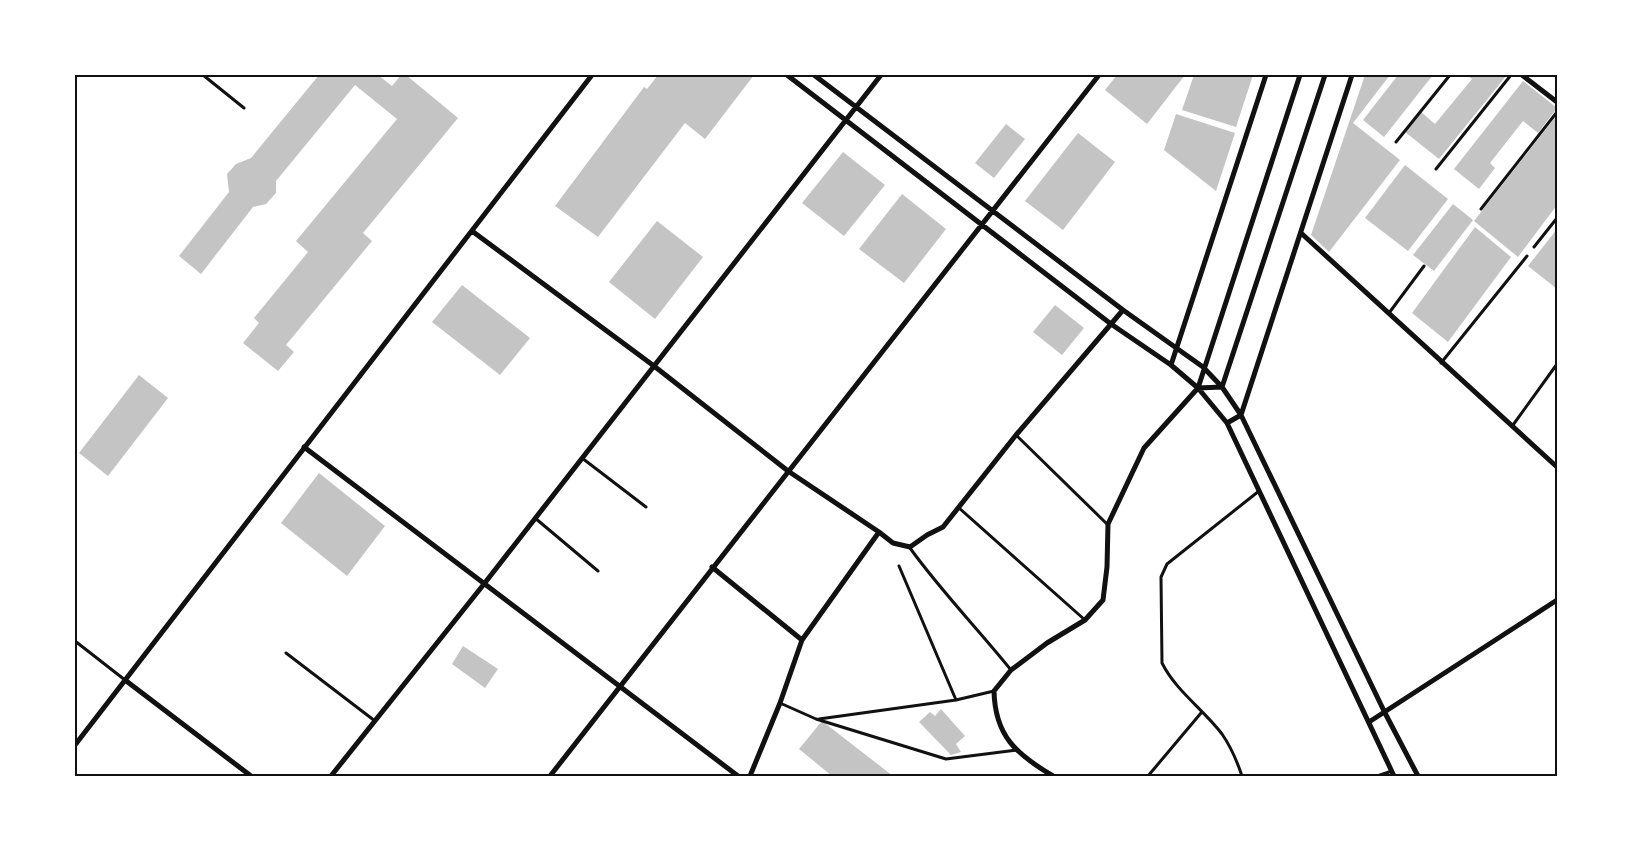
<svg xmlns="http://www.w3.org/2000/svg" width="1632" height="851" font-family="Manrope,sans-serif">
<rect width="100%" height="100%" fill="#fff"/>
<path fill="#c4c4c4" d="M319,75H378L392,86L401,75H406L458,118L363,233L372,241L286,345L294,352L278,371L243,343L259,323L254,318L308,252L296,241L397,119L355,85L276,181V193L266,204L253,207L201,274L179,256L229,192L227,174L236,164L251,158Z
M658,75H754L705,139L685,123L598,237L555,206L644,87L647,89Z
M1117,75H1185L1147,124L1105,90Z
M1194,75H1253L1236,127L1182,110Z
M1365,75H1390L1353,123L1400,160L1329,252L1311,235Z
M1398,75H1433L1384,137L1363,120Z
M1467,75H1507L1439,159L1405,132L1421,112L1435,124L1472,79Z
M1523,81L1557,108L1538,133L1523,121L1490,163L1495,168L1479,189L1454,169Z
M1176,114L1235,133L1216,191L1164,150Z
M1557,115V205L1518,257L1474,221Z
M1006,124L1025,139L994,178L975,163Z
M1078,133L1115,162L1063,230L1025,201Z
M843,152L885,185L844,236L802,203Z
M1405,165L1448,199L1408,251L1365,218Z
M902,194L946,229L904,283L859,249Z
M1453,204L1473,220L1434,271L1413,255Z
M657,221L703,257L655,319L609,282Z
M1475,227L1511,257L1448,342L1412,313Z
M1557,229V289L1528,266Z
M462,285L530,338L500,375L432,322Z
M1055,305L1084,328L1062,355L1033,332Z
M139,375L168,398L108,476L79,453Z
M319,473L385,526L347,576L281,523Z
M463,646L498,669L485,688L452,664Z
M941,709L965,736L956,744L961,752L951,755L919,722L930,712L935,716Z
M822,721L893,776H832L799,749Z"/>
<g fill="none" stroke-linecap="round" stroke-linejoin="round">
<path stroke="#111" stroke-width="3" d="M203,75L244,108
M1396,142L1450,75
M1436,169L1511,75
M1481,209L1557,112
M1534,247L1557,218
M1389,313L1424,266
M1441,363L1527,256
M1513,425L1557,364
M1016,435L1107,524
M582,458L646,507
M959,508L1085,620
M535,518L598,571
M910,548C941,591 978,629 1011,670
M899,566L956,700
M75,641L125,680
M286,653L375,721
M780,703L816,719L946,759L1017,750
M819,719L956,700L994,691
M1148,776L1201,713
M1242,776C1237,761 1231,747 1222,734C1203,709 1176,691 1162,663L1161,577L1167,564L1259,491
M1377,776L1392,771"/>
<path stroke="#111" stroke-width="5" d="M787,75L1111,324L1171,365L1198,388L1227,423L1394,776
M814,75L1123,310L1203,367L1222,387L1241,415L1385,713L1418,776
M1522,75L1557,102
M472,231L654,366L788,471L879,532
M1301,233L1557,467
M1171,365L1266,75
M1198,388L1222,387L1325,75
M1227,423L1241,415L1352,75
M304,447L738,776
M712,567L802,640
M125,680L251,776
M1369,722L1557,600
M75,745L592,75
M331,776L484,584L881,75
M550,776L1099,75
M750,776L780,703L802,640L879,532L893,543L910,547L927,535L943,527L1016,435L1123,310
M1053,776C1016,754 995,736 994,691L1011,670L1047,643L1085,620L1103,600L1107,567L1108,524L1144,448L1198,388L1300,75"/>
</g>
<rect width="1632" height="851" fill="none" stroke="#ffffff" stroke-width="152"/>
<rect x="76" y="76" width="1480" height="699" fill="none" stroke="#111" stroke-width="2"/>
</svg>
